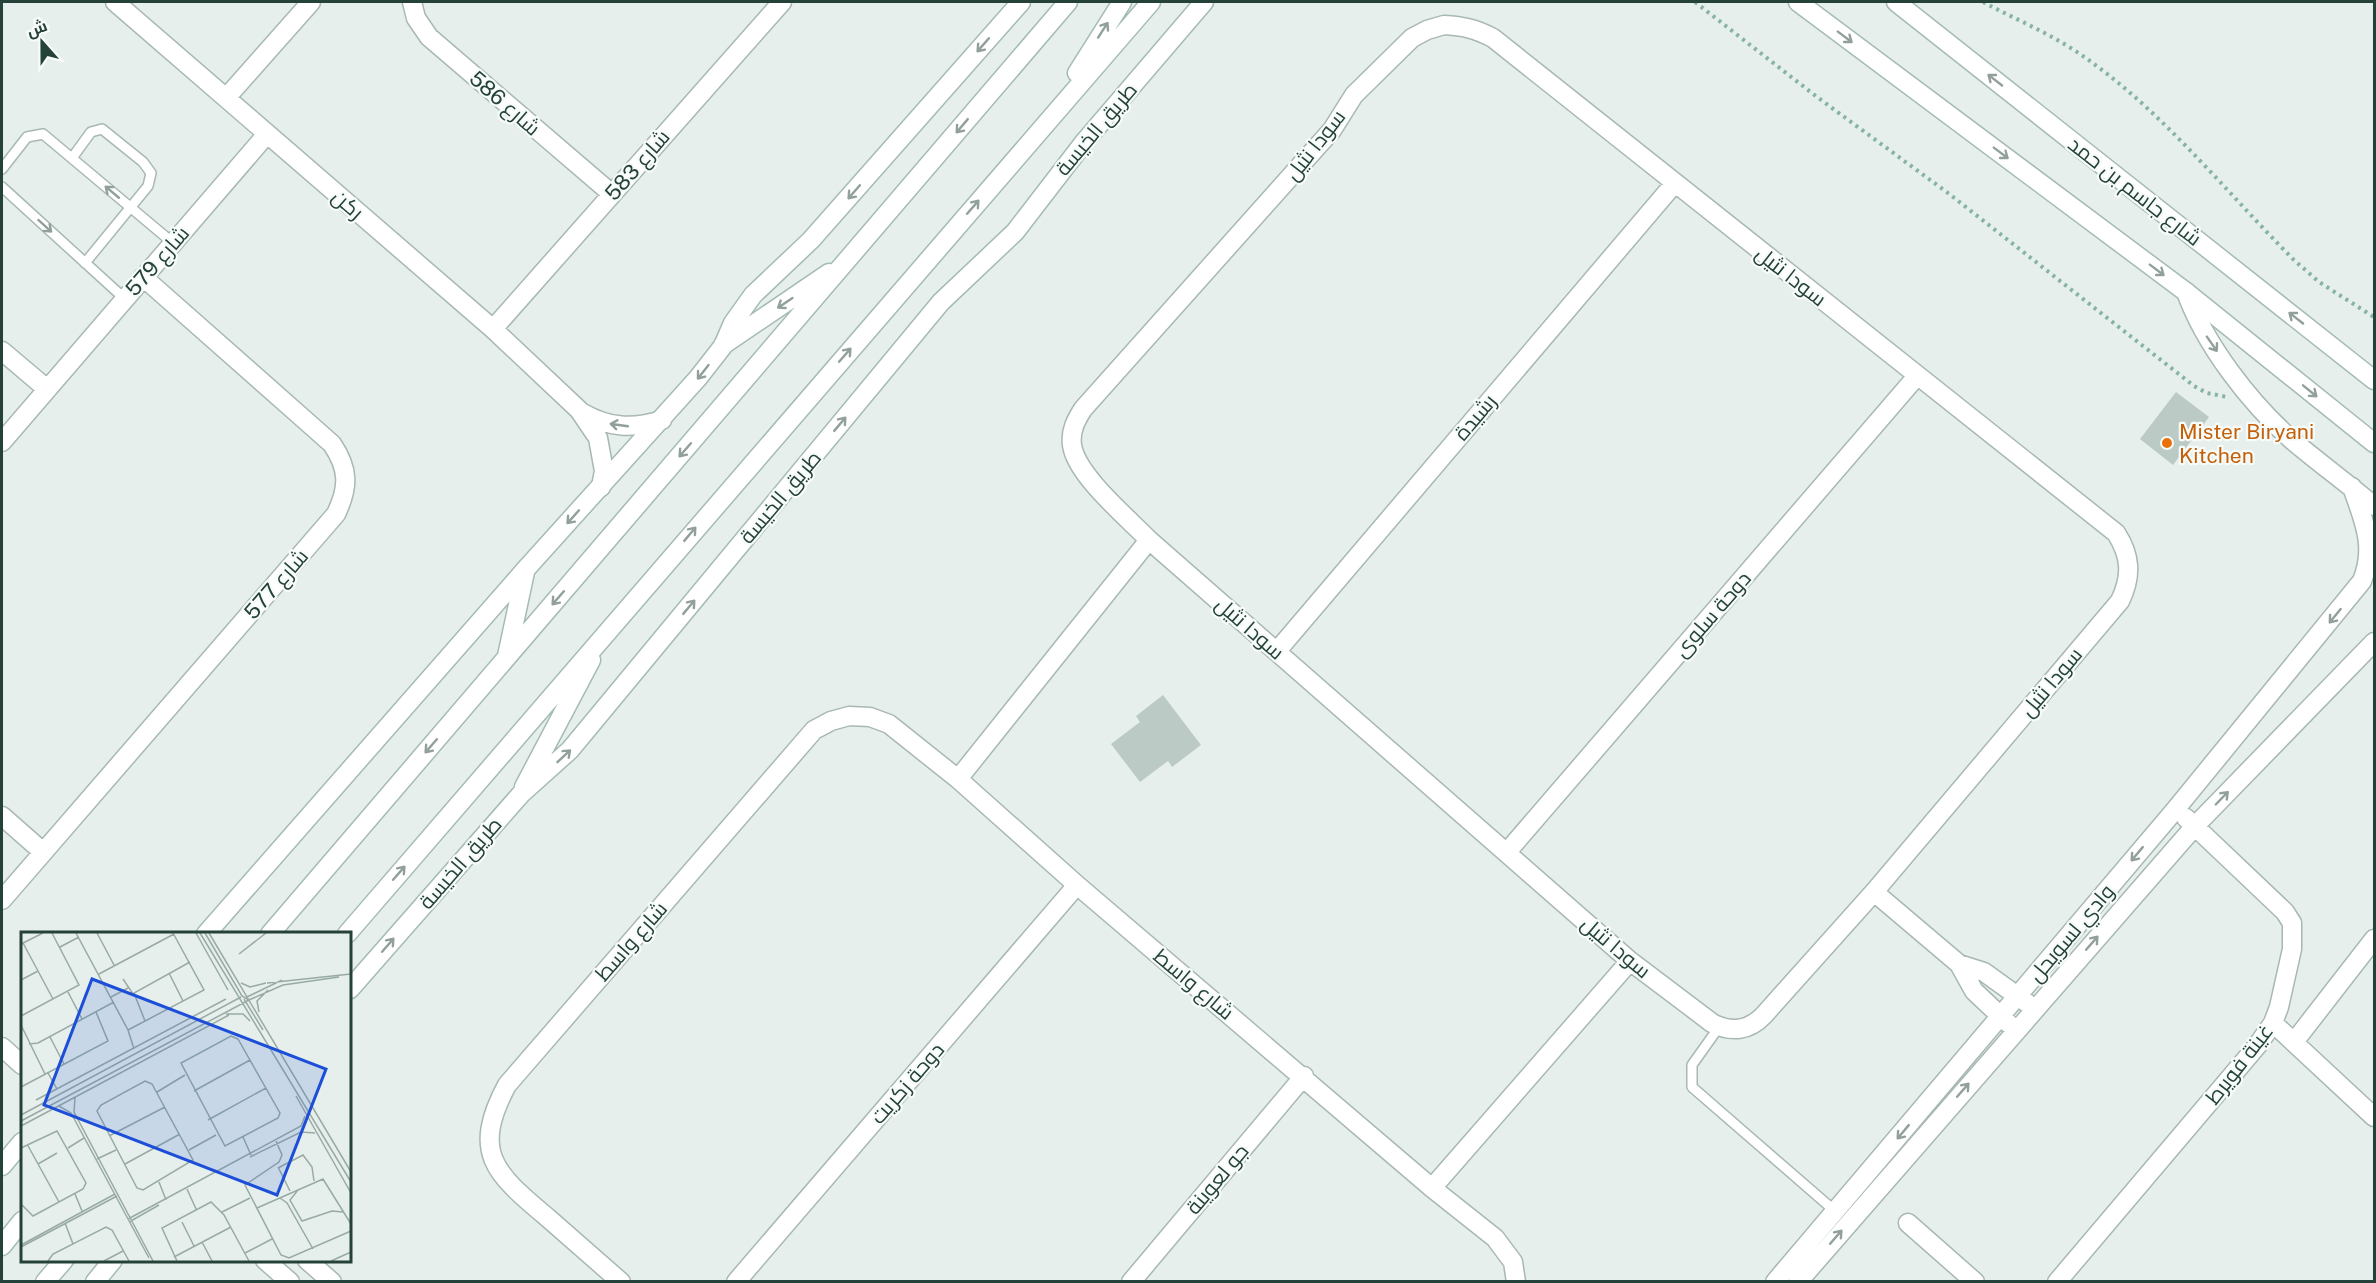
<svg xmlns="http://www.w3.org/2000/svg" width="2376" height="1283" font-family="'Public Sans',Cairo,sans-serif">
<rect width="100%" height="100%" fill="#e6efeb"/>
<path fill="#bbcac4" d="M2176,392L2209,417L2173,465L2140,439Z
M1163,695L1201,745L1172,767L1168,761L1140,782L1111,744L1140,722L1136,716Z"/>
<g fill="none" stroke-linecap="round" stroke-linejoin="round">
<g stroke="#a8b8b2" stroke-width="12">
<path id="lane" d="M72,158L91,132L102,129L143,162L151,173L148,186L85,263
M2,169L27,137L43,134L173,243
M2,187L125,299
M1719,1027L1692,1065V1087L1836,1212"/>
</g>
<g stroke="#a8b8b2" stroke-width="21">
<path id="street" d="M115,2L493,329L579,410L598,438L604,471L601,487
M412,2L416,18L429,37L612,194
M1444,25C1463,26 1476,29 1493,38L2116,533C2131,556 2132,576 2120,601L1874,892L1764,1015C1749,1031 1731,1033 1712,1023L1630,961L1149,540C1127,517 1076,475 1072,445C1070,431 1076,420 1083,409L1332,130L1354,95L1412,38L1427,30Z
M226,98L311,2
M2186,292C2205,345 2250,403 2292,440C2319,463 2347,483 2374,506
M493,329L782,2
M2,351L47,389
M583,413C609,428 633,429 662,420
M2,442L267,134
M1277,651L1674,184
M958,779L1149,540
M2,816L43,852
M1507,852L1917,376
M1874,892L1959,964L1974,991L2009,1024
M2,900L336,514C349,487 349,469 332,444L143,277
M1959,964L1984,972L2027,1003
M2273,1023L2374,1117
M2294,1042L2374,939
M2,1047L22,1065
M1432,1188L1630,961
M1908,1223L1975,1282
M265,1260L290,1282
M307,1260L332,1282
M621,1282C596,1260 572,1239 548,1218C496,1174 470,1154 507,1085L814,730L831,721L849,716L870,717L889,724L958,779L1077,885L1432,1188L1495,1238L1513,1262L1516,1282
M736,1282L1077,885
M1131,1282L1304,1076
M1775,1282L2175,810L2362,581C2376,547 2364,521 2352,487
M1798,1282L2195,826L2374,642
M2057,1282L2257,1046L2273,1023L2279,1007L2292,949V923L2285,912L2186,818"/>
</g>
<g stroke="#a4bbb3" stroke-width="21">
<path id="secondary" d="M1798,2L2186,292L2374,443
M1896,2L2374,380
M1077,73L1122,2
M723,345L829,273
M507,656L525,572
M524,787L591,660
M206,934L525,570L698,378L723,346L733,323L753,295L811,240L1021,2
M270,934L1068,2
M347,934L1151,2
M350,989L521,794L570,750L941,302L1015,232L1085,141L1204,2
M2,1166L22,1142
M2,1246L22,1221
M45,1282L64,1260
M95,1282L113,1260"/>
</g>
<path stroke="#86b3a5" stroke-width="4" stroke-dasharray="3 4.5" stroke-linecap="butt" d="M1695,2L1817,97L1948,193L2194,386L2207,393L2227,397
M1983,2C2015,19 2049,33 2080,54C2162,110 2224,190 2294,260L2319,282L2374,317"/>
<use href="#lane" stroke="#fff" stroke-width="9"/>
<use href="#street" stroke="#fff" stroke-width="18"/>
<use href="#secondary" stroke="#fff" stroke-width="18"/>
</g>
<defs><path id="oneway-shaft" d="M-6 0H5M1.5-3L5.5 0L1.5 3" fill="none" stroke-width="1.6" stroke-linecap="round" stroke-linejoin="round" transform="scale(1.5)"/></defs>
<g stroke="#92a09c">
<use href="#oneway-shaft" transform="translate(1103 30) rotate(-57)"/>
<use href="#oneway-shaft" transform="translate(1845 37) rotate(37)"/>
<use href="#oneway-shaft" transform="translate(983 45) rotate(131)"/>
<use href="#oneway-shaft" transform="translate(1995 80) rotate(-142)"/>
<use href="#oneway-shaft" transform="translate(962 126) rotate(130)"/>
<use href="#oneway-shaft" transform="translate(2001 153) rotate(37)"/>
<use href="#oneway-shaft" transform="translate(112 192) rotate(-140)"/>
<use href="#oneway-shaft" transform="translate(854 192) rotate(131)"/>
<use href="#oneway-shaft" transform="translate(973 207) rotate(-49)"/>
<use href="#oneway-shaft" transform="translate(45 226) rotate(42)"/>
<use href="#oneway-shaft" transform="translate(2157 270) rotate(37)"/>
<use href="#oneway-shaft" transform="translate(785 303) rotate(146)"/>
<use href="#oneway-shaft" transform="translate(2296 318) rotate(-142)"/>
<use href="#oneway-shaft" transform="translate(2212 344) rotate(55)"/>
<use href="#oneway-shaft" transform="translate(845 355) rotate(-49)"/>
<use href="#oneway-shaft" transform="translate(703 372) rotate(128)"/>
<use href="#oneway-shaft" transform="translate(2310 391) rotate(39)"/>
<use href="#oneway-shaft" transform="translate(840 424) rotate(-50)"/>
<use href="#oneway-shaft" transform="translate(619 425) rotate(-172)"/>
<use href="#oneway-shaft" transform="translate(685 450) rotate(131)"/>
<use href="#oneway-shaft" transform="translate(573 517) rotate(132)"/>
<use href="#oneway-shaft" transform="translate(690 534) rotate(-50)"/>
<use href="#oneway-shaft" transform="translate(558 598) rotate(131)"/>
<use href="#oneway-shaft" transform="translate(689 607) rotate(-50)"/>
<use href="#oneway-shaft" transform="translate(2335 616) rotate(129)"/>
<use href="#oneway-shaft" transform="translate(431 746) rotate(131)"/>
<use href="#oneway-shaft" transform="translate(564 756) rotate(-43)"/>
<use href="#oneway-shaft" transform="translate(2222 798) rotate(-46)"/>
<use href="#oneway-shaft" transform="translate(2137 854) rotate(130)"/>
<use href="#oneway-shaft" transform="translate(399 873) rotate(-49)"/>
<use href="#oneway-shaft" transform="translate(2092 943) rotate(-49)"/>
<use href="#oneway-shaft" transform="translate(388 945) rotate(-49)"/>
<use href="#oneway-shaft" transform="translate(1963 1090) rotate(-49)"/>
<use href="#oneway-shaft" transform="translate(1903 1132) rotate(130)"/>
<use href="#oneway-shaft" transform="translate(1836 1237) rotate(-49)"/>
</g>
<circle fill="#e8710a" stroke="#f7fbf9" stroke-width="2" cx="2167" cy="443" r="6"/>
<g text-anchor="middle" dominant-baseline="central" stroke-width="4.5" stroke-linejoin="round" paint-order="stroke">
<g font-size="21" fill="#24423a" stroke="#f7fbf9">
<text transform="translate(505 103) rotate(41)">شارع 586</text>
<text transform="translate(1096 129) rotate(-50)">طريق الخيسة</text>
<text transform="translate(1315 145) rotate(-52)">سودا نثيل</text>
<text transform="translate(637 165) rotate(-49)">شارع 583</text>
<text transform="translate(2135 191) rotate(38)">شارع جاسم بن حمد</text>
<text transform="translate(348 204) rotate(41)">ركن</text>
<text transform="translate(157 261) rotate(-49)">شارع 579</text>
<text transform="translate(1791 276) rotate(38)">سودا نثيل</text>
<text transform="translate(1475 417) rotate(-50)">رشيدة</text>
<text transform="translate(780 497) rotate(-50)">طريق الخيسة</text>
<text transform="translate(276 584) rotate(-49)">شارع 577</text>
<text transform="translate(1712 614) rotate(-49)">دوحة سلوى</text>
<text transform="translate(1250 628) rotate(41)">سودا نثيل</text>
<text transform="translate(2051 682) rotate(-50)">سودا نثيل</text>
<text transform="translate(460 863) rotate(-49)">طريق الخيسة</text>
<text transform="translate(2071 933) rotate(-50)">وادي لسويحل</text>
<text transform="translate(631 941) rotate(-49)">شارع واسط</text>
<text transform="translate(1616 947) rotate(40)">سودا نثيل</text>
<text transform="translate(1194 984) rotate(40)">شارع واسط</text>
<text transform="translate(2239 1064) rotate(-52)">غينة فويرط</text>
<text transform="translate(907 1083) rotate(-49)">دوحة زكريت</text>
<text transform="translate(1217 1179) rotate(-50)">جو لعوينة</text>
</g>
<g font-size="21" fill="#c56008" stroke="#f7fbf9" text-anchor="start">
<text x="2179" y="431">Mister Biryani<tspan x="2179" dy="24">Kitchen</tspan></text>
</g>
</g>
<g transform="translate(21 932)">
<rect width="330" height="330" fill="#e6efeb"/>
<path fill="none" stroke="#98aaa4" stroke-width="1.5" d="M55,1L107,98L113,117M76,1L93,33M175,1L207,58M179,1L330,250M184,1L221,64L228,68M188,1L330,240M2,11L32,67M0,12L22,1M39,15L58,5M218,22L245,1M148,41L162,69M78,42L153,2M102,47L112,62M0,48L17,39M220,51L229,55L245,51M246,51L330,42M47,60L61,87M90,65L107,56M226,65L261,48M223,67L242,98M228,68L262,53L318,45M238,80L236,69L247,58M205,82H222L229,89M0,84L58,53L31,1M124,89L113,61L169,30M0,93L24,142M107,98L183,58L152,1M210,104L217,107L259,181L257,186L204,214L160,131ZM29,105L43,132M8,112L17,111L93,70M27,141L36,157M124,149L131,152L172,228L122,258L116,256L76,179L80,173ZM0,155L87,109L75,80M173,159L229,128M136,160L164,143M275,164L330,261M54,166L53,180L132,329M15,168L205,67M38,174L50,181L128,326M0,183L220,65M187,188L245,156M0,189L228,68M0,194L208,83M88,204L144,175M222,205L230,223M255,209L261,223L258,230L224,253L260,323L268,326L330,299M6,212L38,270M0,216L36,199L65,251L62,257L12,284L0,272M47,216L63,206M168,218L195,203M229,225L280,200L294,201M76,227L95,218M17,232L36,221M104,232L159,202M257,235L269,259M257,236L282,223L291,235L293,249M138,250L145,268M166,257L175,277M277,258L269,268L281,289L311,279L322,280M54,262L61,279M259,266L266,271L292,317M236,276L302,247L330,292M201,280L229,266M107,287L280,194L284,184M108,290L138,273M161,290L173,314M44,291L52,312M181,310L191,329M0,313L94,262M0,315L96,264M224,321L251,307M153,325L210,295M27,329L32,322L85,295L91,298L108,329M83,329L102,319M156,329L141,296L190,270L203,283L228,329M310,329L330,320"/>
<path fill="#1d4ed8" fill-opacity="0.15" stroke="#1d4ed8" stroke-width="3" d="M71,47L305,137L256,263L23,173Z"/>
<rect width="330" height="330" fill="none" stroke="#24423a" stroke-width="3"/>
</g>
<rect width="2376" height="1283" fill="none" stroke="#24423a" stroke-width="6"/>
<g transform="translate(42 42) rotate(339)" stroke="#f7fbf9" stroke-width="4.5" paint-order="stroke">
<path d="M0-4.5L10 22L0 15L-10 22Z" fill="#24423a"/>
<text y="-9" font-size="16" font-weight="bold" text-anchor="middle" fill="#24423a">ش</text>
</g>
</svg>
